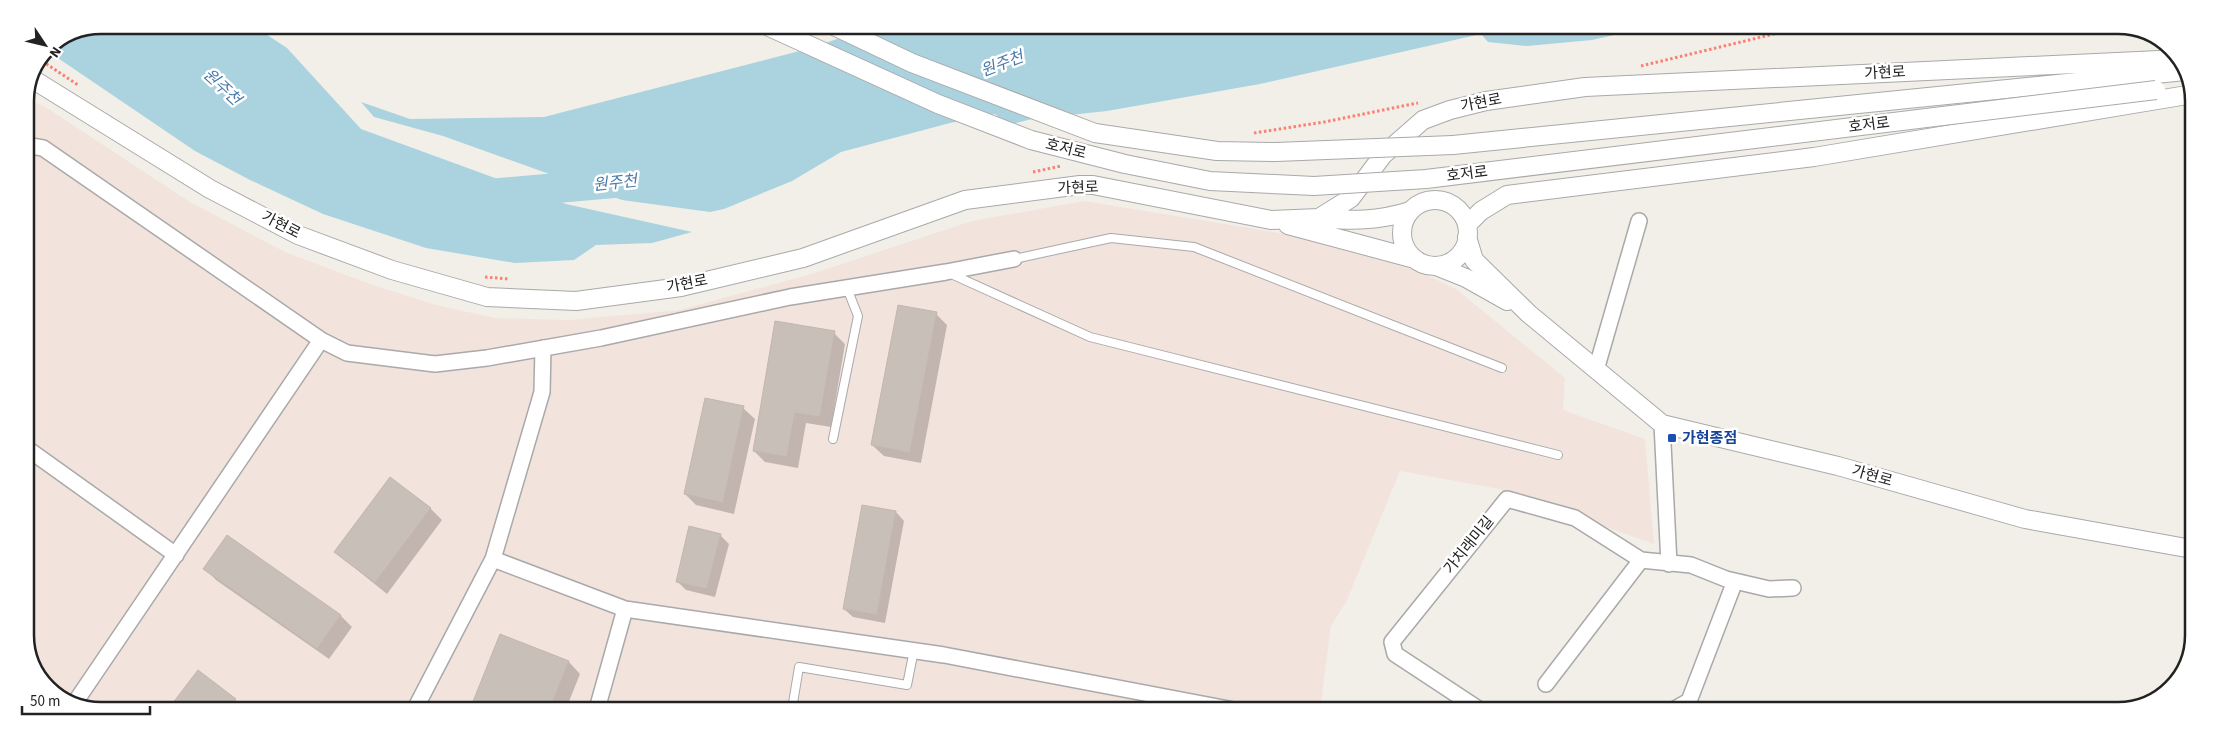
<svg xmlns="http://www.w3.org/2000/svg" width="2219" height="736" font-family="'Source Sans 3','Noto Sans KR',sans-serif">
<rect width="100%" height="100%" fill="#f2efe9"/>
<path fill="#f3e3dd" d="M26,98L47,108L190,202L285,252L373,285L436,305L495,318L569,320L679,310L805,276L972,221L1084,201L1279,233L1365,253L1422,273L1456,289L1565,378L1563,410L1645,439L1654,544L1499,489L1400,471L1347,600L1331,626L1320,710L81,708L41,682L25,641Z"/>
<path fill="#aad3df" d="M101,25H252L287,48L361,129L566,204L692,232L652,243L596,245L574,260L515,263L426,248L323,214L250,180L195,151L46,50L47,47Z
M875,26L1650,27L1592,40L1527,46L1488,42L1481,34L1260,84L1107,111L1032,119L1008,125L995,114L950,123L841,152L792,181L724,209L710,212L622,200L443,136L374,117L361,102L410,119L544,117L811,48Z"/>
<path fill="#0003" d="M936,314L947,325L921,463L884,456L872,445Z
M834,333L845,344L831,427L806,423L798,468L765,462L754,451Z
M743,408L755,419L734,514L696,505L685,494Z
M390,478L431,509L442,520L387,594L335,552Z
M896,512L904,521L885,623L853,617L844,609Z
M720,535L729,544L715,597L686,590L677,581Z
M228,537L341,616L352,627L329,659L216,580L205,568Z
M500,635L569,662L580,674L566,709H471Z
M198,672L235,700L244,709L171,708Z"/>
<g fill="none" stroke-linecap="round" stroke-linejoin="round">
<path stroke="#aad3df" stroke-width="30" d="M489,194L625,182"/>
</g>
<path fill="#c7bfb8" stroke="#c4b6ab" d="M898,305L937,312L910,453L871,445Z
M775,321L835,331L820,417L795,413L787,457L753,451Z
M705,398L744,406L723,503L684,494Z
M390,477L431,508L375,583L334,552Z
M862,505L896,511L877,615L843,609Z
M689,526L721,534L707,589L676,582Z
M227,535L341,615L317,649L203,569Z
M500,634L569,661L550,709H470Z
M198,670L236,699L228,709L169,708Z
M1028,705L1051,710H1027Z"/>
<g fill="none" stroke-linecap="round" stroke-linejoin="round">
<g stroke="#a9a9a9" stroke-width="10">
<path id="service" d="M1014,259L1111,238L1194,247L1502,368
M949,273L1090,337L1558,455
M833,439L858,316L847,288
M792,709L799,667L907,685L914,650"/>
</g>
<g stroke="#a9a9a9" stroke-width="18">
<path id="minor" d="M25,145L43,148L321,340L347,353L435,364L487,358L601,338L790,297L946,272L1014,259
M1596,370L1639,221
M1662,424L1669,564
M25,447L176,555
M493,559L625,609L944,655L1234,710
M1546,684L1641,560
M1689,701L1735,581
M74,704L321,340
M415,709L493,559L542,392L543,348
M597,709L625,609
M1480,710L1395,654L1392,642L1507,499L1575,518L1641,560L1691,565L1726,579L1769,589L1793,588
M1673,710L1689,701"/>
</g>
<g stroke="#a9a9a9" stroke-width="20">
<path id="tertiary" d="M34,80L210,189L298,235L392,270L487,297L576,301L681,287L803,258L965,200L1080,185H1093L1271,220L1319,218L1351,198L1383,155L1423,120L1450,110L1486,101L1585,87L2180,59
M1453,145L2185,71
M1402 233a33 33 0 1 1 66 0a33 33 0 1 1-66 0Z
M1319,218C1351,221 1379,221 1410,211
M1288,225L1415,259
M1467,225L1481,211L1507,195L1814,157L2193,94
M1467,237L1474,260L1529,314L1662,424L1838,466L2025,519L2192,549
M1436,266L1466,278L1507,301"/>
</g>
<path stroke="#fa8072" stroke-width="3" stroke-dasharray="2.5 2.5" stroke-linecap="butt" d="M42,61L78,85
M1641,66L1803,27
M1254,133L1324,122L1418,103
M1033,172L1061,166
M485,277L509,279"/>
<use href="#service" stroke="#fff" stroke-width="8"/>
<use href="#minor" stroke="#fff" stroke-width="15"/>
<use href="#tertiary" stroke="#fff" stroke-width="18"/>
<g stroke="#a9a9a9" stroke-width="20" stroke-linecap="butt">
<path id="tertiary-bridge" d="M767,26L938,104L1031,140L1125,164L1210,181L1314,186L1426,179L2156,90
M834,26L912,63L1095,133L1217,151L1276,152L1453,145"/>
</g>
<use href="#tertiary-bridge" stroke="#fff" stroke-width="18"/>
</g>
<rect fill="#1a4fb4" stroke="#fff" stroke-width="2" x="1667" y="433" width="10" height="10" rx="2.5"/>
<g text-anchor="middle" dominant-baseline="central" stroke-width="5" stroke-linejoin="round" paint-order="stroke">
<g font-size="15" fill="#222" stroke="#fff">
<text transform="translate(1885 73) rotate(-3)">가현로</text>
<text transform="translate(1481 103) rotate(-11)">가현로</text>
<text transform="translate(1869 125) rotate(-7)">호저로</text>
<text transform="translate(1066 149) rotate(14)">호저로</text>
<text transform="translate(1467 174) rotate(-7)">호저로</text>
<text transform="translate(1078 188) rotate(-2)">가현로</text>
<text transform="translate(281 225) rotate(27)">가현로</text>
<text transform="translate(687 284) rotate(-11)">가현로</text>
<text transform="translate(1872 476) rotate(16)">가현로</text>
<text transform="translate(1469 545) rotate(-51)">가치래미길</text>
</g>
<g font-size="15" font-weight="bold" fill="#164399" stroke="#fff" text-anchor="start">
<text x="1682" y="438">가현종점</text>
</g>
<g font-size="16" font-style="italic" fill="#4a7aab" stroke="#fff">
<text transform="translate(1002 64) rotate(-21)">원주천</text>
<text transform="translate(222 87) rotate(43)">원주천</text>
<text transform="translate(615 183) rotate(-6)">원주천</text>
</g>
</g>
<path d="M0 0H2219V736H0ZM101 34H2118A67 67 0 0 1 2185 101V635A67 67 0 0 1 2118 702H101A67 67 0 0 1 34 635V101A67 67 0 0 1 101 34Z" fill="#fff" fill-rule="evenodd"/>
<path fill="none" stroke="#222" stroke-width="2.5" d="M101 34H2118A67 67 0 0 1 2185 101V635A67 67 0 0 1 2118 702H101A67 67 0 0 1 34 635V101A67 67 0 0 1 101 34Z"/>
<g transform="translate(45 45) rotate(125)" stroke="#ffffff" stroke-width="4" paint-order="stroke">
<path d="M0-4L9 19L0 12L-9 19Z" fill="#222222"/>
<text y="-8" font-size="14" font-weight="bold" text-anchor="middle" fill="#222222">N</text>
</g>
<path d="M22 706v8h128v-8" fill="none" stroke="#222222" stroke-width="2.5"/>
<text x="30" y="706" font-size="15" fill="#222222" stroke="#ffffff" stroke-width="4" paint-order="stroke">50 m</text>
</svg>
